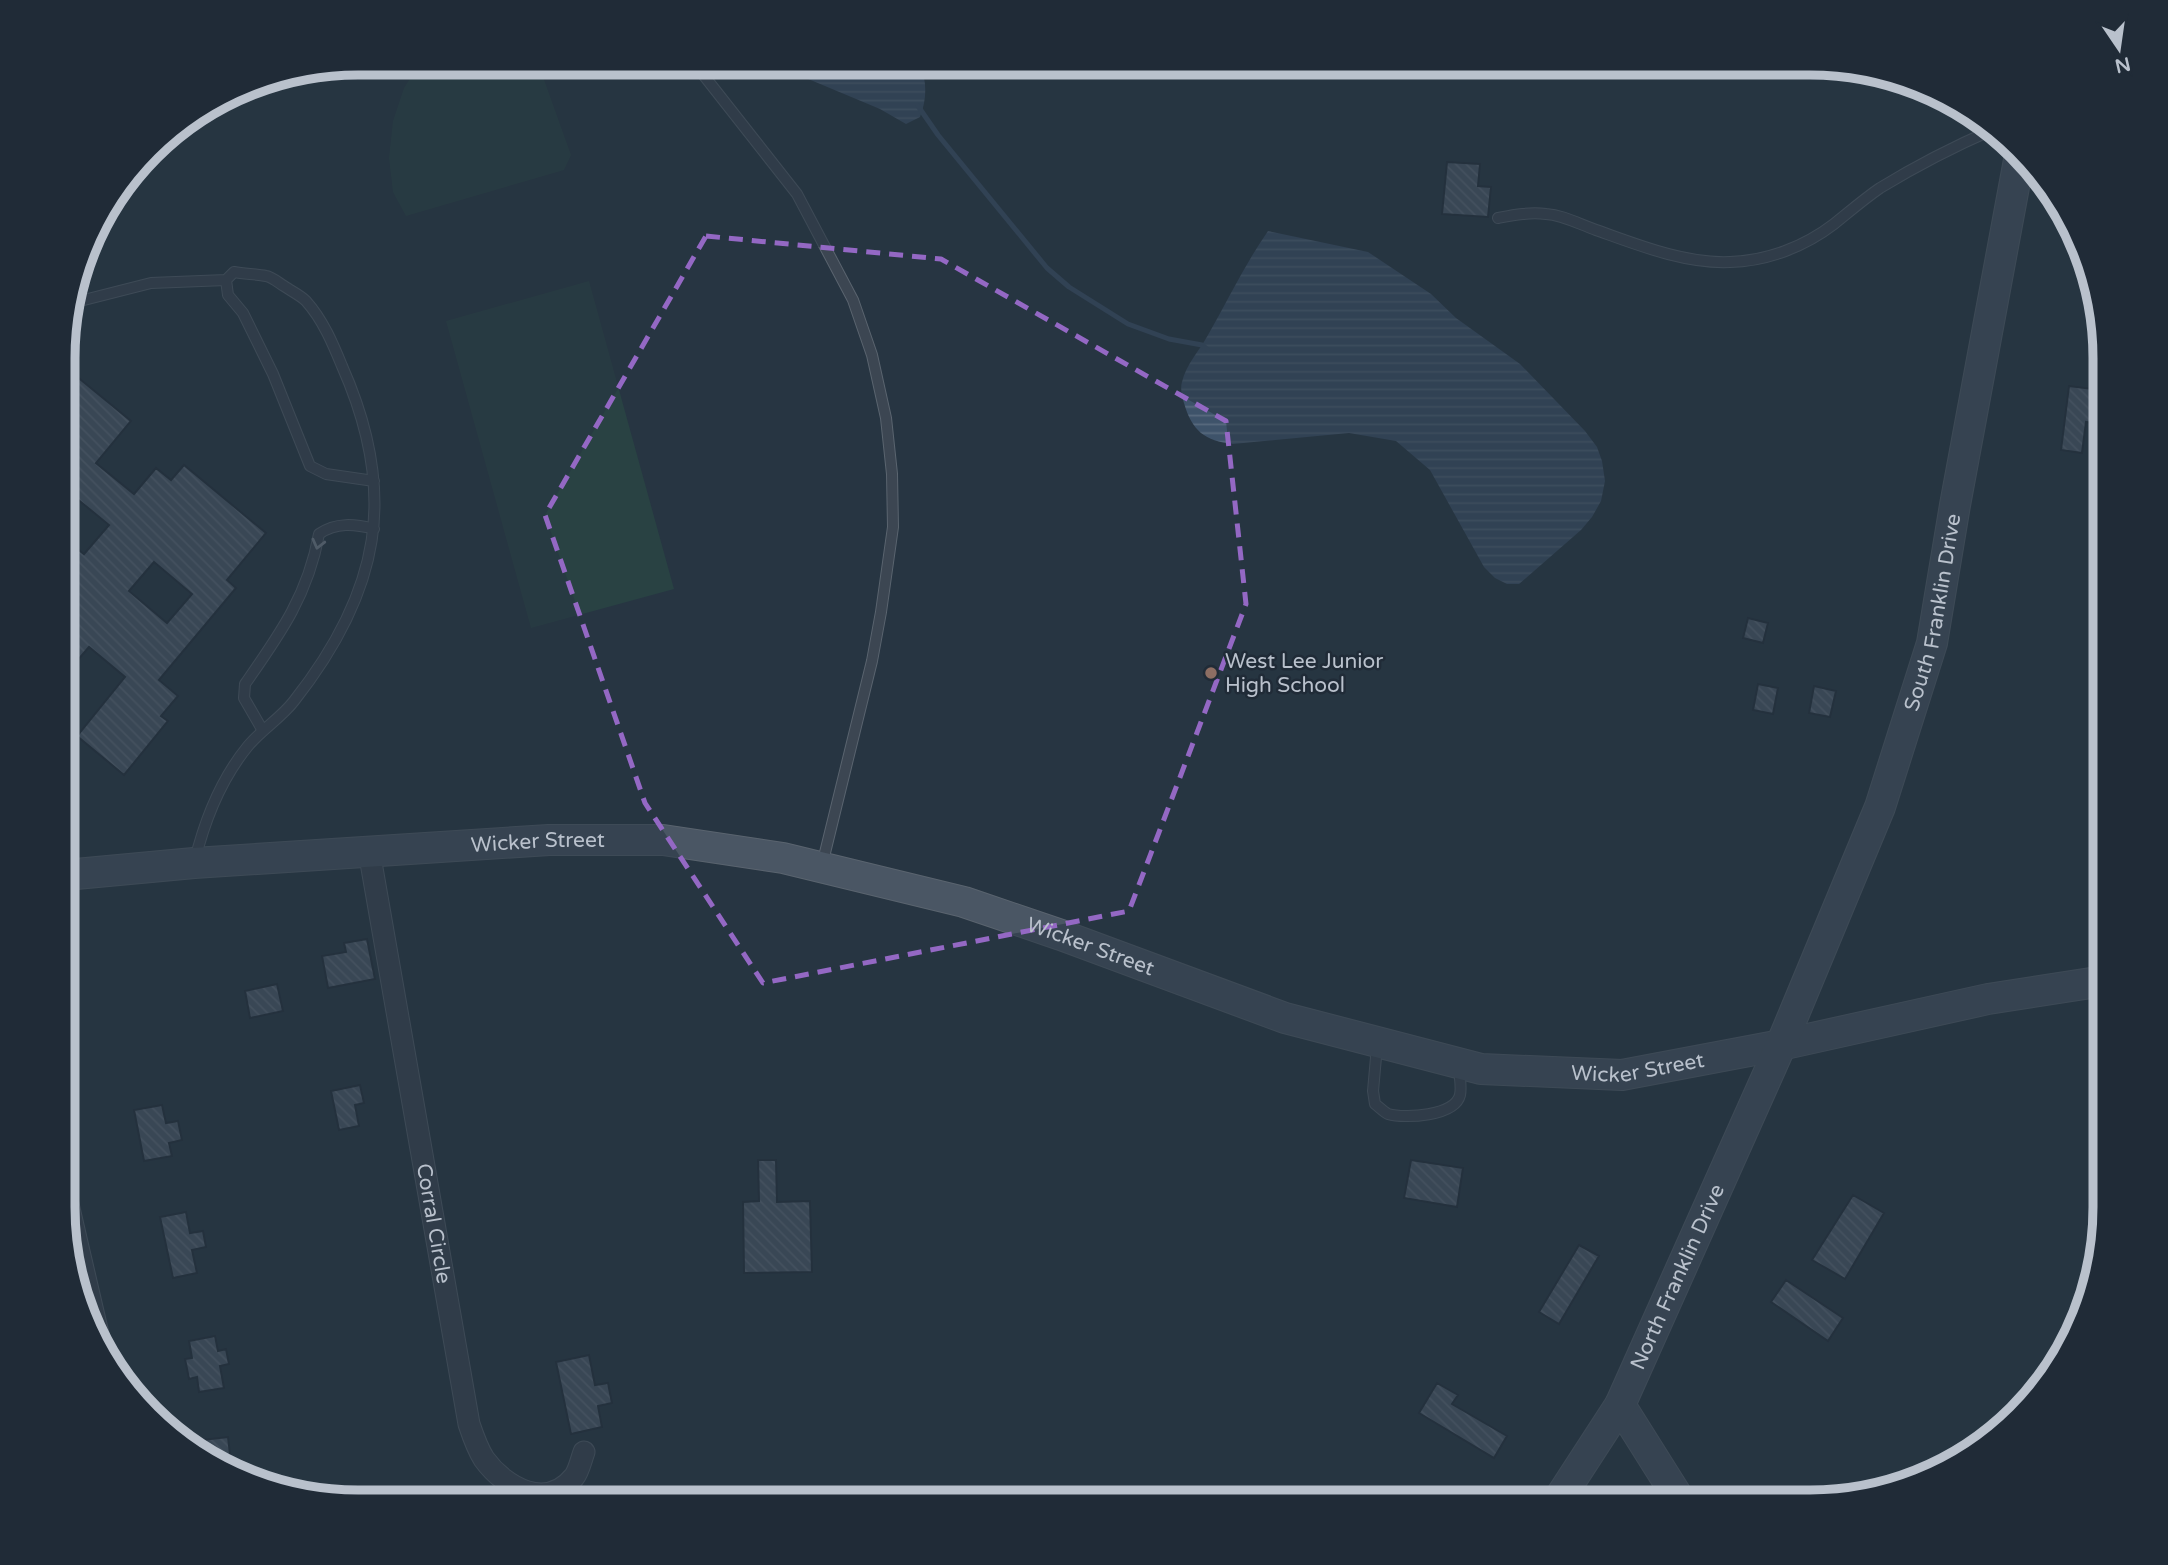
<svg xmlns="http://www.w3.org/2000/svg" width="2168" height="1565" font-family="'Varela Round',sans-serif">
<defs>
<pattern id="water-rules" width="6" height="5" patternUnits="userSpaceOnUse" patternTransform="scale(1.75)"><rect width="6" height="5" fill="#3e536a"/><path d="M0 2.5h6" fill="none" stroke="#586a7e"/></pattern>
<pattern id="building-back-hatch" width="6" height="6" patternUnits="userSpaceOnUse" patternTransform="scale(1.75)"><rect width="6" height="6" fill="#515e6d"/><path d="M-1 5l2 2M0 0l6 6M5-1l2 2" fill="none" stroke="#687381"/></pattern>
</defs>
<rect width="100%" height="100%" fill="#273542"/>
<path fill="#294243" d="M420,63H538L571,155L564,170L406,216L393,192L389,158L393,121L404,88Z
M589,281L674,589L531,628L446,321Z"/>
<path fill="url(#water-rules)" d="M770,63H920C927,83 927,98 920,117L906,124L880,109Z
M1268,231L1368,252L1431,294L1456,318L1520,364L1585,431L1597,447L1602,461L1605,481L1601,501L1592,517L1581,530L1519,584H1507L1495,578L1484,567L1430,470L1396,441L1349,433L1233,444C1205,441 1192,431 1184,403C1182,397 1180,388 1182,382C1186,364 1200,350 1208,335C1228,300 1245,264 1268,231Z"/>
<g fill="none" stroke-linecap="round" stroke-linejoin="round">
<path stroke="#3e536a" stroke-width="5" d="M918,106L938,135L1047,268L1069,287L1128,324L1169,339L1202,345L1207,349"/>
</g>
<path fill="url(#building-back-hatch)" stroke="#222d39" stroke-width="2" fill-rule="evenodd" d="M1447,162L1480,164L1478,186L1491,187L1488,217L1442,214Z
M75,375L131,421L96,463L134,494L156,468L171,480L184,465L266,533L227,580L236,588L159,680L178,696L161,716L168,721L124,775L77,736L125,677L89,647L65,675V539L84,554L109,525L65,489V386ZM154,562L192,594L167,623L129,591Z
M2069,386L2101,390L2099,402L2104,403V425L2086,422L2082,453L2061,450Z
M1748,618L1768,623L1763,643L1743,638Z
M1758,684L1778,688L1773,714L1753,710Z
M1814,686L1836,691L1830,717L1809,713Z
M367,939L375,979L328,988L322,956L346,952L344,943Z
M277,984L283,1011L250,1018L245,991Z
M360,1085L364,1103L355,1105L359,1126L339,1130L331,1091Z
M162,1105L166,1123L178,1121L182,1140L169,1143L172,1156L144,1161L134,1110Z
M758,1160H776L777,1202L810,1201L812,1272L744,1273L743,1202L759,1201Z
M1411,1160L1463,1168L1457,1207L1404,1198Z
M1853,1195L1884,1213L1845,1279L1812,1260Z
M186,1212L190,1233L203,1231L206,1247L192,1250L197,1273L173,1278L160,1217Z
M1579,1245L1599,1256L1559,1324L1539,1312Z
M1786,1280L1843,1318L1828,1341L1771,1302Z
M215,1336L218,1351L226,1349L229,1364L220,1366L224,1388L199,1392L197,1377L189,1379L185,1359L192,1358L189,1341Z
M589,1355L595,1385L608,1383L612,1403L598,1406L602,1427L571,1434L556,1362Z
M1437,1383L1458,1395L1452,1404L1507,1436L1494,1458L1419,1413Z
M228,1437L232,1472L204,1456L202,1440Z"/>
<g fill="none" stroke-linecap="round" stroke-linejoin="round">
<g stroke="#5a646f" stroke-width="12">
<path id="lane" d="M694,63L797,194L853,300L872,355L886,418L892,474L893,527L881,612L872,661L822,865
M1498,218C1514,215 1529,212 1546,214C1563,215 1579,224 1596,230C1638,245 1685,264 1730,262C1767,261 1804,247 1834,224C1849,212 1864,199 1880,188C1916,166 1955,146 1994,129
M72,299L80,301L151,283L226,280
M263,731L244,698L245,684C280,634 308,595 319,534C336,522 355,524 374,529
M195,860C205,819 221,779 248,746C262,729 281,718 294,701C380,592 399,494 342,366C333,344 323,320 306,301C300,295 291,291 284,286C279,283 272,277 266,276C256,274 245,274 234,272L226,280L228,295L243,313L273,374L310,466L326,474L374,481
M1377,1046L1373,1091L1375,1104C1379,1107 1384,1112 1388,1114C1405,1119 1455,1116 1460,1095C1462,1086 1459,1075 1459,1066"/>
</g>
<g stroke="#5a646f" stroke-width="23">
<g id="street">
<path id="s1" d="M369,851L469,1424C473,1436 477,1448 484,1459C505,1488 547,1511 574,1477C579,1471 581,1460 584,1452"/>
<path d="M65,1191L103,1355"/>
</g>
</g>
<g stroke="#5a646f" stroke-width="32">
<g id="secondary">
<path id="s2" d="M65,875L194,863L549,840H663L783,858L964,902L1061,935L1285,1018L1481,1069L1622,1075L1781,1045L1988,999L2104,981"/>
<path d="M1620,1405L1681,1502"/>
<path id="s3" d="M1557,1502L1620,1405L1781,1045L1880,807L1932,643L1955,505L2019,160"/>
</g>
</g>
<use href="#lane" stroke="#3c4652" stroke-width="10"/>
<use href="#street" stroke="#3c4652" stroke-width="21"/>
<use href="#secondary" stroke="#4a5664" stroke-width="30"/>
</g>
<defs><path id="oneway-chevron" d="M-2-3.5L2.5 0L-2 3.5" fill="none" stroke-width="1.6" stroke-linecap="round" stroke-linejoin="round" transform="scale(1.75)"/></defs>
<use stroke="#818a95" href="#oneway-chevron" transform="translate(318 544) rotate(104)"/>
<path d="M0 0H2168V1565H0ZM706,236L941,259L1226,421L1246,604L1129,911L763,983L645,803L545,515Z" fill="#273542" fill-opacity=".55" fill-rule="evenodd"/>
<path fill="none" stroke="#9468c4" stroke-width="5" stroke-dasharray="14 9" stroke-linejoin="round" d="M706,236L941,259L1226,421L1246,604L1129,911L763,983L645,803L545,515Z"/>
<circle fill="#8d6e63" stroke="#202b37" stroke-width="2.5" cx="1211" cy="673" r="7"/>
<g text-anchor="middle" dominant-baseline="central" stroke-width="5" stroke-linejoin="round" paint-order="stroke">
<g font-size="21" fill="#b9c1cc" stroke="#202b37">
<text stroke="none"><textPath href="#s3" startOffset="970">South Franklin Drive</textPath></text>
<text stroke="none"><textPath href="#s2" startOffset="474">Wicker Street</textPath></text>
<text stroke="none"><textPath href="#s2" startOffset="1041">Wicker Street</textPath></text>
<text stroke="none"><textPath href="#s2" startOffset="1608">Wicker Street</textPath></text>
<text stroke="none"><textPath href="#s1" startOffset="378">Corral Circle</textPath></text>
<text stroke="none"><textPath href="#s3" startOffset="256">North Franklin Drive</textPath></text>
</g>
<g font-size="21" fill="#b9c1cc" stroke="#202b37" text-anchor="start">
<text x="1225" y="661">West Lee Junior<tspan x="1225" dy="24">High School</tspan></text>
</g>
</g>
<path d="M0 0H2168V1565H0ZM358 75H1810A283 283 0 0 1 2093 358V1207A283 283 0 0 1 1810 1490H358A283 283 0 0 1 75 1207V358A283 283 0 0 1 358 75Z" fill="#202b37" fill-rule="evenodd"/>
<path fill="none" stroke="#b9c1cc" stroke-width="9" d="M358 75H1810A283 283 0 0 1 2093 358V1207A283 283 0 0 1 1810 1490H358A283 283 0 0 1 75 1207V358A283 283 0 0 1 358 75Z"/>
<g transform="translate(2119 49) rotate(167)" stroke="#202b37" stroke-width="5" paint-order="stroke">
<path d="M0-5L12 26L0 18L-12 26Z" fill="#b9c1cc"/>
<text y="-10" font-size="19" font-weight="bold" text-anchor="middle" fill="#b9c1cc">N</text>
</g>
</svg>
